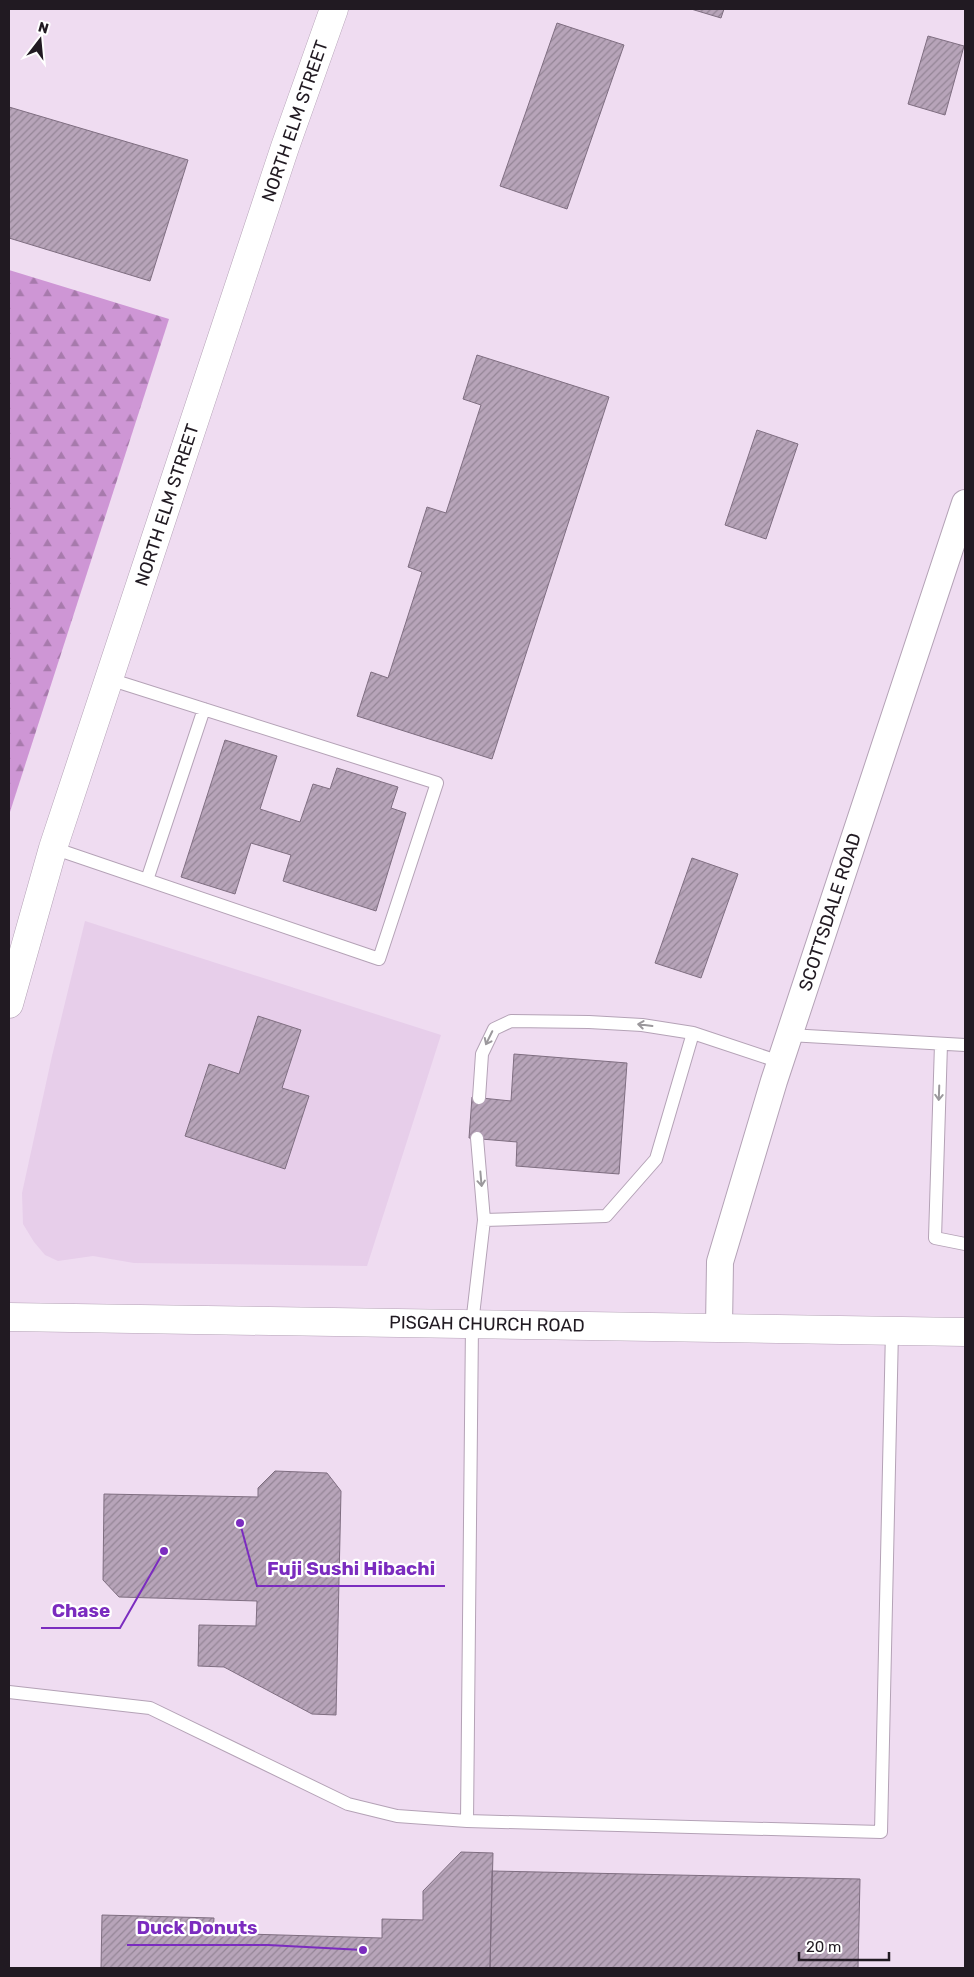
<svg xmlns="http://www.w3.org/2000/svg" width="974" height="1977" font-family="Rubik,sans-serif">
<defs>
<pattern id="forest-firs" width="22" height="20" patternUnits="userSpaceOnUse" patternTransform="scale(1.25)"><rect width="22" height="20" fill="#ce96d5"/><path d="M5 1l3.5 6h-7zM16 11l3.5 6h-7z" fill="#a77aac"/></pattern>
<pattern id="building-hatch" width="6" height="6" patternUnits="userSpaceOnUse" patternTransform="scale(1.25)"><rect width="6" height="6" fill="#b7a4b9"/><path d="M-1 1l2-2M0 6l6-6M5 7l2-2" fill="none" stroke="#948596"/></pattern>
</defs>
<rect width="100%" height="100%" fill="#efdcf1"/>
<path fill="#e7ceea" d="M85,921L441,1035L367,1266L134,1263L93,1256L58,1261L45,1255L34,1242L23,1224L22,1193L52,1056Z"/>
<path fill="url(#forest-firs)" d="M9,270L169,319L9,815Z"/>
<path fill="url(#building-hatch)" stroke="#7f6e81" d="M691,9H724L721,18Z
M557,23L624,45L567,209L500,186Z
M928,36L964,46L945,115L908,104Z
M9,107L188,160L150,281L9,238Z
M477,355L609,397L492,759L357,716L371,672L388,678L422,572L408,567L427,507L446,513L481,405L463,399Z
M757,430L798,444L766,539L725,525Z
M225,740L277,756L260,809L300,822L313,784L330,789L337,768L398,787L391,808L406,813L376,911L283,881L291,855L251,843L235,894L181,877Z
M692,858L738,874L701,978L655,963Z
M258,1016L301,1030L282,1088L309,1096L285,1169L185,1136L209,1064L239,1074Z
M514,1054L627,1063L619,1174L516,1166L517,1142L469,1138L472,1097L511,1101Z
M275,1471L327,1473L341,1491L336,1715L312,1714L224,1667L198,1666L199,1625L256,1626L257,1601L119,1597L103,1580L104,1494L258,1497V1488Z
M461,1852L493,1853L490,1968H101L102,1915L214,1918L213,1933L382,1938V1919L423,1920V1891Z
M492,1871L860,1879L858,1968H490Z"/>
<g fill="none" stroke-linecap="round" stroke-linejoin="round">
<g stroke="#b4a2b6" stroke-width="14">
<path id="lane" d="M53,848L379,959L437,783L109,679
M147,880L204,709
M789,1035L965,1045
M941,1044L935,1238L965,1244
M479,1098L482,1054L494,1029L511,1021L589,1022L642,1025L693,1033
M477,1138L484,1220
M9,1692L150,1708L348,1804L397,1816L467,1821L881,1832L892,1330
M467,1821L472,1324L484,1220L606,1216L656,1159L693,1033L780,1062"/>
</g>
<g stroke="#b4a2b6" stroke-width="28">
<path id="street" d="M719,1327L720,1262L774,1081L965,503"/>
</g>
<g stroke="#b4a2b6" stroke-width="29">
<path id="secondary" d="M9,1004L53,848L285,147L334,9
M9,1317L965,1332"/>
</g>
<use href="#lane" stroke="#fff" stroke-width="12"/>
<use href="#street" stroke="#fff" stroke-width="26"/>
<use href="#secondary" stroke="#fff" stroke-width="28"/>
</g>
<defs><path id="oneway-shaft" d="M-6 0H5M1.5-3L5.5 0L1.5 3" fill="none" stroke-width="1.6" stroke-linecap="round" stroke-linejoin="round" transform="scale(1.25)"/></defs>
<g stroke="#9b989c">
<use href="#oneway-shaft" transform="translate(645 1025) rotate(-173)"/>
<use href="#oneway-shaft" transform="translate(489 1038) rotate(116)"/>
<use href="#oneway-shaft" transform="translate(939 1093) rotate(92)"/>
<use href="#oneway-shaft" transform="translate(481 1179) rotate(85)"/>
</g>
<g text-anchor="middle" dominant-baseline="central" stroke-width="4.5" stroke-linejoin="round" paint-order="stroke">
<g font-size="18" fill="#211a22" stroke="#fff">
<text transform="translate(295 121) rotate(-71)">NORTH ELM STREET</text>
<text transform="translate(167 505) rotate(-72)">NORTH ELM STREET</text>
<text transform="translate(830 912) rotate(-72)">SCOTTSDALE ROAD</text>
<text transform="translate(487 1324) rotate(1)">PISGAH CHURCH ROAD</text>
</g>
</g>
<path fill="none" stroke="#7b2cbf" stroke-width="2" d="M240 1523L257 1586H445M164 1551L120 1628H41M363 1950L268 1945H127"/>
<g fill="#7b2cbf" stroke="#fff" stroke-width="2">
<circle cx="240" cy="1523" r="5"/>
<circle cx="164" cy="1551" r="5"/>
<circle cx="363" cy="1950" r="5"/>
</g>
<g font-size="19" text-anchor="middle" font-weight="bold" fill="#7b2cbf" stroke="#fff" stroke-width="4.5" stroke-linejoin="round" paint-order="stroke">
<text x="351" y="1575">Fuji Sushi Hibachi</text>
<text x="81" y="1617">Chase</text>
<text x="197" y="1934">Duck Donuts</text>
</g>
<rect width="974" height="1977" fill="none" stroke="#211a22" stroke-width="20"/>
<g transform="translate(40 40) rotate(16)" stroke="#ffffff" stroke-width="4" paint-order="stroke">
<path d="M0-4L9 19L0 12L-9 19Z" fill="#211a22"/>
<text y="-8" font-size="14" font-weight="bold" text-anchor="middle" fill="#211a22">N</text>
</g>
<path d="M799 1952v8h90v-8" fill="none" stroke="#211a22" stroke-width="2.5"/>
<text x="806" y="1952" font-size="15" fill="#211a22" stroke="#ffffff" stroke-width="4" paint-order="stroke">20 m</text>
</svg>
